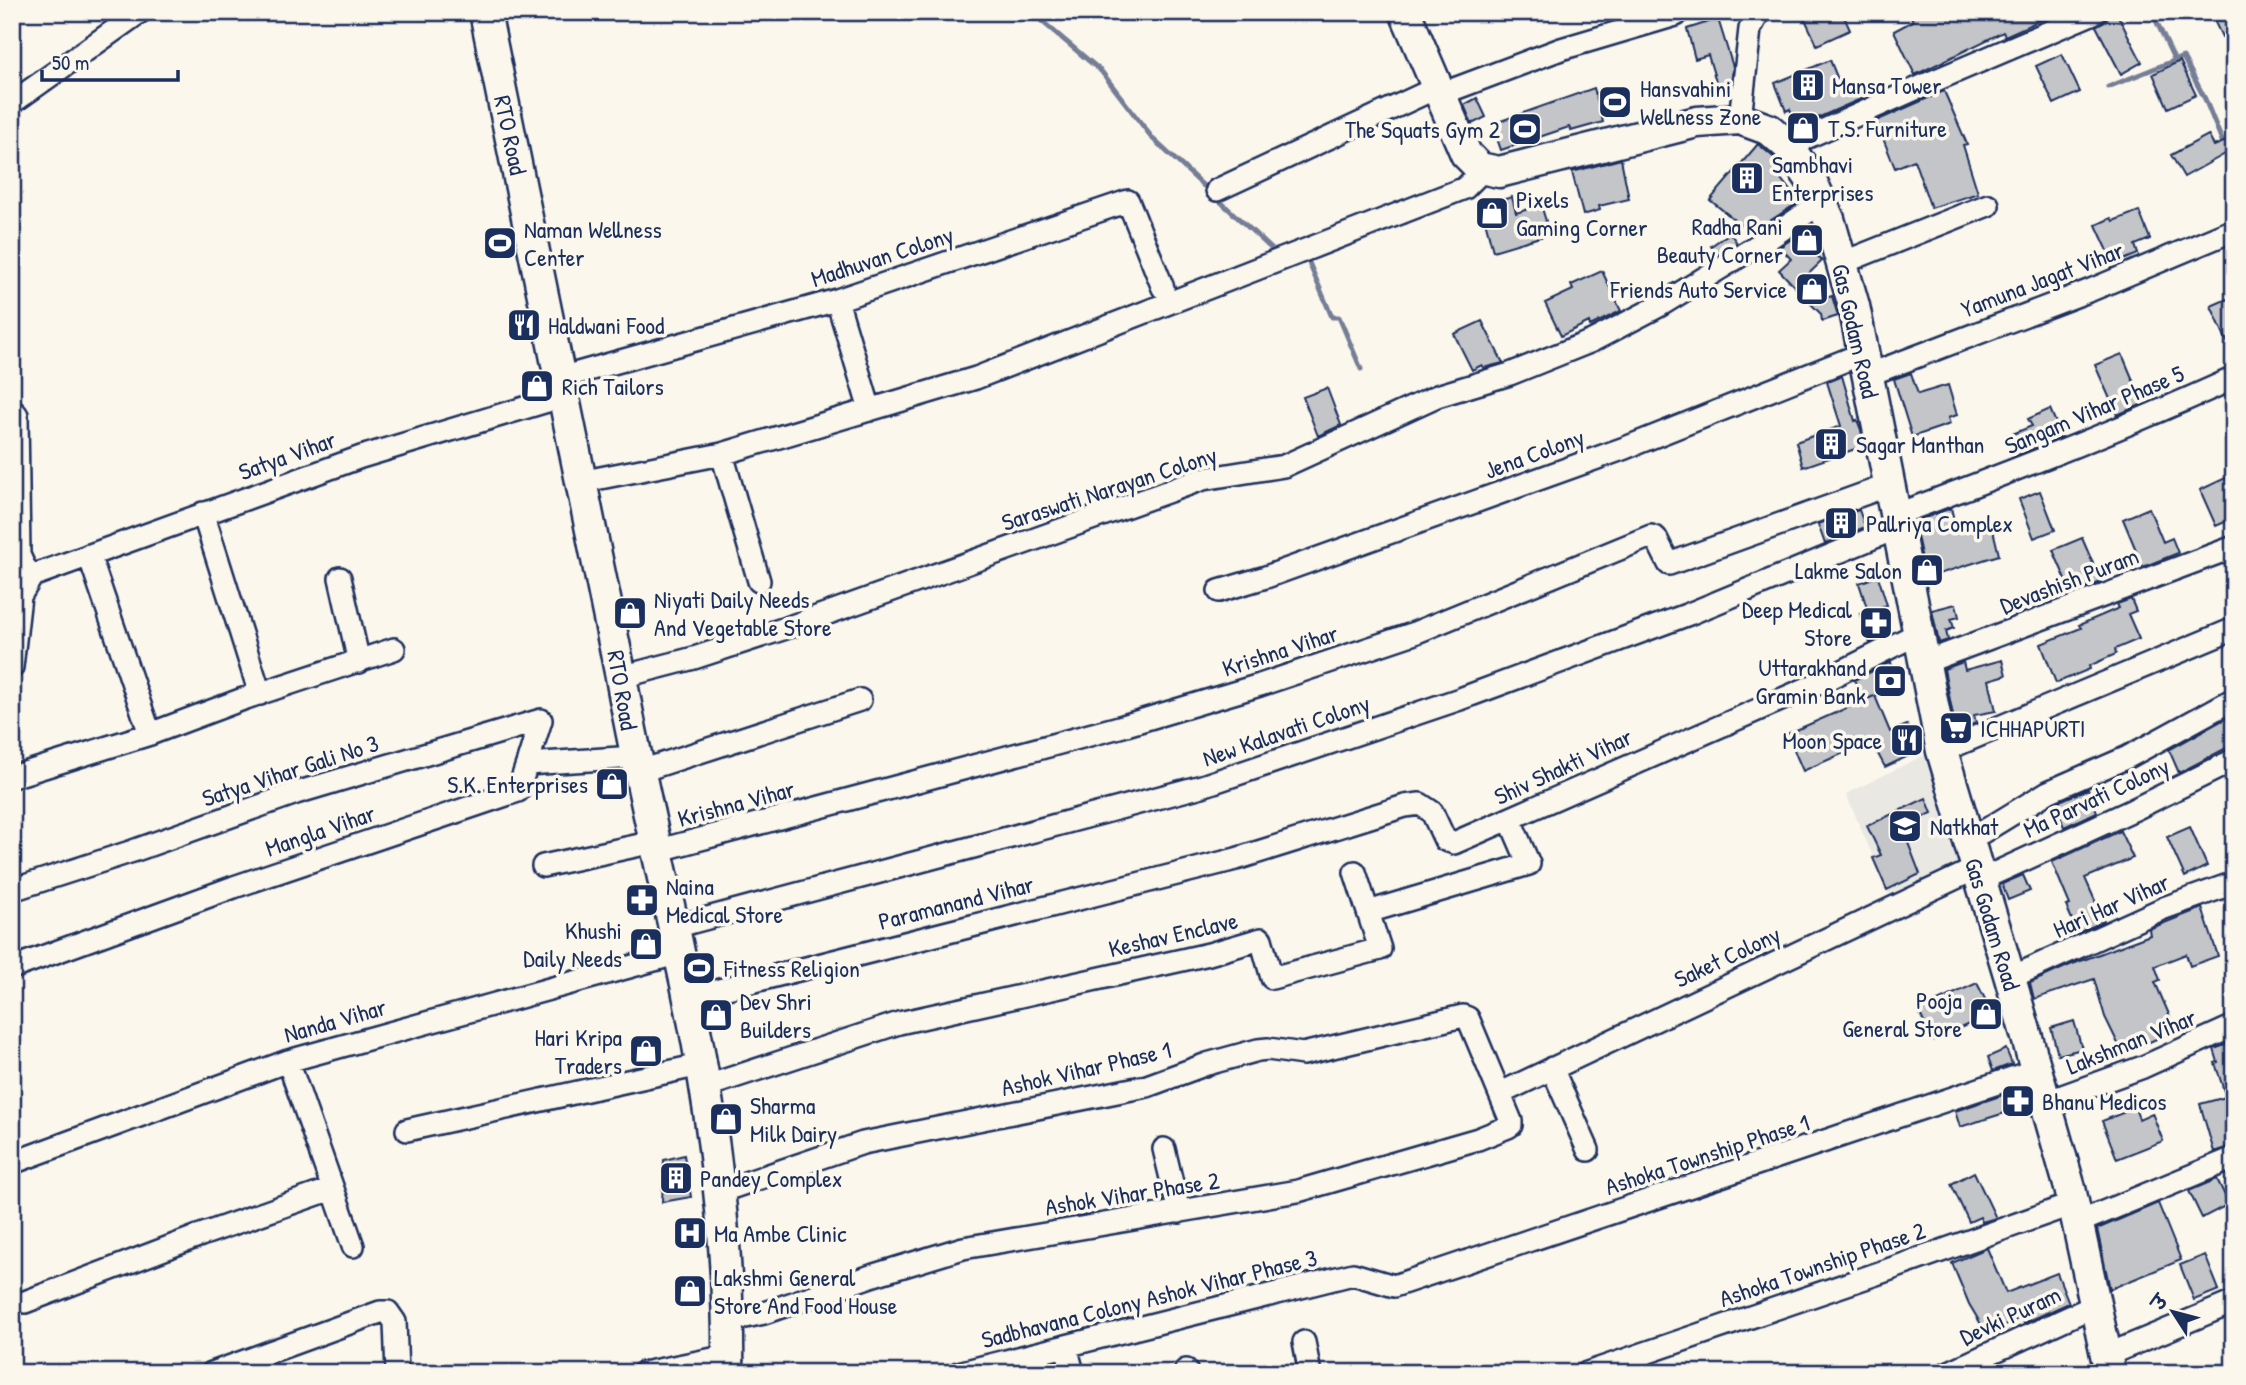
<svg xmlns="http://www.w3.org/2000/svg" width="2246" height="1385" font-family="'Patrick Hand','Playpen Sans Deva',sans-serif">
<rect width="100%" height="100%" fill="#fbf7ec"/>
<filter id="ink" filterUnits="userSpaceOnUse"><feTurbulence type="fractalNoise" baseFrequency=".0143" numOctaves="2"/><feDisplacementMap in="SourceGraphic" scale="14" xChannelSelector="R" yChannelSelector="G"/><feConvolveMatrix kernelMatrix="1 2 1 2 8 2 1 2 1" color-interpolation-filters="sRGB"/></filter>
<g filter="url(#ink)">
<path fill="#eae8e2" d="M1926,754L1962,865L1889,894L1846,794Z"/>
<g fill="none" stroke-linecap="round" stroke-linejoin="round">
<path stroke="#747e96" stroke-width="5" d="M1031,12L1101,71L1153,139L1277,254
M2152,12L2175,61
M2108,87L2183,57L2205,99L2234,170
M1304,258H1307L1332,317H1339L1361,369"/>
</g>
<path fill="#c3c5c9" stroke="#1b2f5e" stroke-width="2" d="M1815,12H1842L1850,30L1817,45L1804,17Z
M1909,12H2058L2005,36L2003,32L1915,75L1894,31L1913,21Z
M2109,12H2116L2142,62L2121,74L2096,26L2106,20Z
M2210,12H2234V31L2222,37Z
M1718,19L1733,67L1731,85L1718,88L1708,55L1695,59L1687,29Z
M2062,54L2080,92L2054,104L2036,66Z
M1830,60L1843,92L1866,82L1872,94L1797,127L1790,109L1786,111L1775,83Z
M2180,61L2196,95L2168,108L2153,74Z
M1594,88L1603,122L1571,131L1569,127L1501,150L1492,124Z
M1944,91L1967,144L1963,145L1978,193L1931,208L1914,160L1895,168L1876,121Z
M1477,98L1486,117L1472,124L1464,105Z
M2208,135L2214,146L2234,138V149L2184,177L2171,155Z
M1758,144L1777,160L1780,166L1774,170L1799,202L1751,233L1710,200Z
M1621,159L1629,199L1599,206L1600,210L1583,215L1572,172Z
M1512,197L1516,213L1541,205L1550,234L1493,251L1481,206Z
M2139,211L2150,239L2135,245L2138,254L2114,264L2096,225L2111,218L2113,221Z
M1802,232L1810,241L1807,244L1822,261L1795,287L1779,270L1791,259L1780,247Z
M1730,233L1737,243L1717,255L1711,246Z
M1602,271L1621,311L1590,326L1589,322L1561,336L1545,303L1573,290L1571,285Z
M1832,296L1838,316L1822,321L1821,314L1810,303Z
M2234,296V357L2211,306Z
M1482,321L1503,363L1483,368L1482,365L1472,370L1454,334Z
M2122,354L2143,404L2117,415L2095,365Z
M1911,373L1918,394L1948,385L1957,415L1948,418L1950,424L1912,437L1894,379Z
M1842,376L1855,421L1857,420L1861,430L1864,446L1803,467L1796,442L1841,426L1827,382Z
M1327,388L1341,425L1318,436L1303,397Z
M2050,409L2062,437L2013,457L2005,437L2032,426L2028,419Z
M2234,474V518L2216,526L2200,490Z
M2040,491L2055,530L2034,538L2019,499Z
M1951,508L1957,532L1991,522L1999,555L1926,578L1914,522Z
M2149,508L2163,542L2172,538L2178,553L2143,567L2123,519Z
M1859,510L1865,527L1825,544L1818,524Z
M2082,538L2101,582L2064,597L2059,586L2067,582L2053,550Z
M1878,576L1887,605L1868,611L1859,583Z
M2131,599L2136,611L2128,614L2139,639L2115,649L2116,654L2089,666L2090,669L2056,683L2041,644L2081,628L2079,625L2119,608L2117,604Z
M1956,604L1959,617L1951,619L1954,628L1946,631L1948,640L1939,643L1932,610Z
M1877,609L1886,635L1870,643L1860,614Z
M2002,660L2006,675L1989,680L1996,711L1974,715L1976,723L1956,731L1944,669L1963,662L1965,670Z
M1891,662L1896,687L1875,696L1890,732L1907,725L1917,752L1885,767L1871,741L1803,771L1787,734L1874,696L1865,700L1854,680Z
M2234,714V744L2179,773L2169,750Z
M2088,789L2097,812L2064,827L2055,803Z
M1926,798L1932,813L1902,827L1920,874L1887,890L1873,858L1881,855L1867,826Z
M2190,827L2207,866L2185,877L2167,837Z
M2120,831L2133,858L2085,878L2104,921L2078,933L2066,906L2070,905L2052,862Z
M2023,875L2030,891L2008,900L2002,884Z
M2202,908L2218,956L2190,966L2186,954L2155,966L2160,980L2155,982L2171,1019L2158,1024L2163,1036L2123,1054L2105,1017L2094,979L2034,999L2030,983L2070,965L2150,935L2149,929Z
M1977,983L1992,1013L1933,1041L1918,1010Z
M2074,1021L2082,1049L2058,1055L2051,1028Z
M2234,1042V1145L2214,1152L2200,1104L2226,1097L2215,1063L2218,1062L2214,1049Z
M2006,1049L2012,1064L1993,1071L1988,1057Z
M2021,1089L2027,1106L1960,1127L1955,1111Z
M2135,1108L2139,1119L2152,1113L2163,1141L2117,1159L2102,1121Z
M684,1155L691,1197L662,1202L664,1160Z
M1974,1172L1996,1218L1982,1222L1980,1217L1969,1222L1951,1184Z
M2217,1179L2229,1204L2202,1218L2189,1191Z
M2158,1203L2181,1260L2110,1289L2097,1229Z
M1987,1248L2006,1293L2057,1273L2069,1303L2024,1323L2021,1317L1988,1336L1969,1304L1952,1263Z
M2205,1255L2219,1290L2194,1300L2180,1265Z"/>
<g fill="none" stroke-linecap="round" stroke-linejoin="round">
<g stroke="#1b2f5e" stroke-width="26">
<path id="street" d="M1441,94L1561,49L1676,15
M12,103L140,12
M1740,119L1750,29L1759,12
M1788,146L1929,83L2096,12
M1217,190L1438,87
M1842,263L1988,205
M837,300L870,410
M1868,375L2091,290L2234,230
M560,378L837,300L1128,201L1163,288
M12,409L17,415L19,555L24,566L32,576
M722,454L759,581
M580,482L722,454L976,378L1465,188L1475,178L1480,168
M203,513L260,694
M1895,515C2009,473 2123,429 2234,378
M89,555L150,734
M340,578L359,662
M1219,591L1266,577L1625,448L1864,353
M1923,663L2234,547
M12,667L20,596L32,576L361,457L564,396
M621,677L694,658L792,626L1203,479L1284,466L1437,396L1510,374L1592,341L1659,306L1771,237L1822,202
M1942,751L2234,629
M638,772L860,700
M12,777L150,734L243,699L394,649
M1968,841L2048,792L2128,757L2234,699
M656,851L1123,726L1260,685L1412,634L1651,536L1656,538L1669,564L1889,485
M543,866L654,842
M1355,872L1368,912
M1980,880L2133,810L2234,760
M12,890L133,851L296,793L541,720L527,764
M674,927L1202,786L1460,699L1689,614L1897,528
M12,968L234,887L518,791L527,764L635,757
M2010,978L2164,908L2234,883
M688,998L1236,859L1405,806L1420,804L1432,812L1445,840L1454,843L1819,683L1917,634
M288,1061L353,1246
M1552,1068L1588,1150
M704,1087L899,1023L1209,954L1261,939L1272,978L1380,949L1368,912L1529,864L1510,820
M1501,1093L1977,868
M2046,1102L2143,1067L2234,1026
M407,1130L700,1065
M1164,1149L1179,1212
M12,1163L288,1061L680,953
M719,1192L863,1143L1147,1086L1207,1064L1258,1050L1268,1049L1303,1054L1463,1016L1468,1018L1511,1121V1125L1508,1127L1478,1139L1298,1191L963,1248L874,1275L764,1313L727,1321
M2077,1223L2234,1158
M25,1302L201,1235L332,1189
M1304,1342L1310,1373
M1066,1346L1073,1373
M2107,1355L2234,1302
M1186,1370L1187,1373
M212,1373L380,1312H388L395,1322L397,1373
M643,1373L728,1356
M958,1373L1353,1274L1394,1286L2036,1070
M1587,1373L1885,1271L2073,1204
M1947,1373L2096,1305"/>
</g>
<g stroke="#1b2f5e" stroke-width="35">
<path id="secondary" d="M485,12L621,677C637,769 660,860 679,952C709,1086 730,1235 728,1373
M1405,12L1466,154L1480,168L1499,172L1697,122L1740,119L1770,130L1788,146L1810,178L1829,219L1854,306L1942,751L2010,978L2070,1188L2110,1373"/>
</g>
<use href="#street" stroke="#fbf7ec" stroke-width="21"/>
<use href="#secondary" stroke="#fbf7ec" stroke-width="30"/>
</g>
</g>
<defs>
<g id="building-square" transform="scale(1.75)"><rect x="-9" y="-9" width="18" height="18" rx="4" fill="#1b2f5e" stroke="#fbf7ec"/><path d="M-4-6H4V6H1V3H-1V6H-4ZM-2.5-4.3h1.7v1.8h-1.7ZM.8-4.3h1.7v1.8H.8ZM-2.5-1h1.7V.8h-1.7ZM.8-1h1.7V.8H.8Z" fill="#fff"/></g>
<g id="stadium-square" transform="scale(1.75)"><rect x="-9" y="-9" width="18" height="18" rx="4" fill="#1b2f5e" stroke="#fbf7ec"/><path d="M0-5a6.5 5 0 1 0 0 10a6.5 5 0 1 0 0-10ZM-3.5-1.8h7v3.6h-7Z" fill="#fff"/></g>
<g id="shop-square" transform="scale(1.75)"><rect x="-9" y="-9" width="18" height="18" rx="4" fill="#1b2f5e" stroke="#fbf7ec"/><path d="M-5-2.5h2.3a2.7 3.5 0 0 1 5.4 0H5L5.5 6h-11ZM-1.5-2.5h3a1.5 2.3 0 0 0-3 0Z" fill="#fff"/></g>
<g id="restaurant-square" transform="scale(1.75)"><rect x="-9" y="-9" width="18" height="18" rx="4" fill="#1b2f5e" stroke="#fbf7ec"/><path d="M-5-6h1v4h1v-4h1v4h1v-4h1v5L-1.5 .5V6h-2V.5L-5-1ZM5-6V6H3V1.5H1.5Q1.5-4 5-6Z" fill="#fff"/></g>
<g id="pharmacy-square" transform="scale(1.75)"><rect x="-9" y="-9" width="18" height="18" rx="4" fill="#1b2f5e" stroke="#fbf7ec"/><path d="M-2-6h4v4h4v4h-4v4h-4v-4h-4v-4h4Z" fill="#fff"/></g>
<g id="bank-square" transform="scale(1.75)"><rect x="-9" y="-9" width="18" height="18" rx="4" fill="#1b2f5e" stroke="#fbf7ec"/><path d="M-6-4H6V4H-6ZM0-2.3a2.3 2.3 0 1 0 0 4.6a2.3 2.3 0 1 0 0-4.6Z" fill="#fff"/></g>
<g id="supermarket-square" transform="scale(1.75)"><rect x="-9" y="-9" width="18" height="18" rx="4" fill="#1b2f5e" stroke="#fbf7ec"/><path d="M-6-5.5h2.5l.6 2H6L4.5 2H-2.5L-4.4-4H-6ZM-1.5 3.2a1.3 1.3 0 1 0 .1 0ZM3 3.2a1.3 1.3 0 1 0 .1 0Z" fill="#fff"/></g>
<g id="school-square" transform="scale(1.75)"><rect x="-9" y="-9" width="18" height="18" rx="4" fill="#1b2f5e" stroke="#fbf7ec"/><path d="M0-5L7-2L0 1L-7-2ZM-4 1L0 2.5L4 1V4Q0 6-4 4Z" fill="#fff"/></g>
<g id="hospital-square" transform="scale(1.75)"><rect x="-9" y="-9" width="18" height="18" rx="4" fill="#1b2f5e" stroke="#fbf7ec"/><path d="M-5-5h3v3.5h4V-5h3V5h-3V1.5h-4V5h-3Z" fill="#fff"/></g>
</defs>
<g fill-rule="evenodd">
<use href="#building-square" x="1808" y="85"/>
<use href="#stadium-square" x="1615" y="102"/>
<use href="#shop-square" x="1803" y="128"/>
<use href="#stadium-square" x="1525" y="129"/>
<use href="#building-square" x="1747" y="178"/>
<use href="#shop-square" x="1492" y="213"/>
<use href="#shop-square" x="1807" y="240"/>
<use href="#stadium-square" x="500" y="243"/>
<use href="#shop-square" x="1812" y="289"/>
<use href="#restaurant-square" x="524" y="325"/>
<use href="#shop-square" x="537" y="386"/>
<use href="#building-square" x="1831" y="444"/>
<use href="#building-square" x="1841" y="523"/>
<use href="#shop-square" x="1927" y="570"/>
<use href="#shop-square" x="630" y="613"/>
<use href="#pharmacy-square" x="1876" y="623"/>
<use href="#bank-square" x="1890" y="681"/>
<use href="#supermarket-square" x="1956" y="728"/>
<use href="#restaurant-square" x="1907" y="740"/>
<use href="#shop-square" x="612" y="784"/>
<use href="#school-square" x="1905" y="826"/>
<use href="#pharmacy-square" x="642" y="900"/>
<use href="#shop-square" x="646" y="944"/>
<use href="#stadium-square" x="699" y="968"/>
<use href="#shop-square" x="1986" y="1014"/>
<use href="#shop-square" x="716" y="1015"/>
<use href="#shop-square" x="646" y="1051"/>
<use href="#pharmacy-square" x="2018" y="1101"/>
<use href="#shop-square" x="726" y="1119"/>
<use href="#building-square" x="676" y="1178"/>
<use href="#hospital-square" x="690" y="1233"/>
<use href="#shop-square" x="690" y="1291"/>
</g>
<g text-anchor="middle" dominant-baseline="central" stroke-width="7" stroke-linejoin="round" paint-order="stroke">
<g font-size="24" fill="#1b2f5e" stroke="#fbf7ec" text-anchor="start">
<text x="1832" y="85">Mansa Tower</text>
<text x="1640" y="88">Hansvahini<tspan x="1640" dy="28">Wellness Zone</tspan></text>
<text x="1828" y="128">T.S. Furniture</text>
<text x="1500" y="129" text-anchor="end">The Squats Gym 2</text>
<text x="1772" y="164">Sambhavi<tspan x="1772" dy="28">Enterprises</tspan></text>
<text x="1516" y="199">Pixels<tspan x="1516" dy="28">Gaming Corner</tspan></text>
<text x="1783" y="226" text-anchor="end">Radha Rani<tspan x="1783" dy="28">Beauty Corner</tspan></text>
<text x="524" y="229">Naman Wellness<tspan x="524" dy="28">Center</tspan></text>
<text x="1787" y="289" text-anchor="end">Friends Auto Service</text>
<text x="548" y="325">Haldwani Food</text>
<text x="562" y="386">Rich Tailors</text>
<text x="1856" y="444">Sagar Manthan</text>
<text x="1866" y="523">Pallriya Complex</text>
<text x="1902" y="570" text-anchor="end">Lakme Salon</text>
<text x="654" y="599">Niyati Daily Needs<tspan x="654" dy="28">And Vegetable Store</tspan></text>
<text x="1852" y="609" text-anchor="end">Deep Medical<tspan x="1852" dy="28">Store</tspan></text>
<text x="1866" y="667" text-anchor="end">Uttarakhand<tspan x="1866" dy="28">Gramin Bank</tspan></text>
<text x="1980" y="728">ICHHAPURTI</text>
<text x="1882" y="740" text-anchor="end">Moon Space</text>
<text x="588" y="784" text-anchor="end">S.K. Enterprises</text>
<text x="1930" y="826">Natkhat</text>
<text x="666" y="886">Naina<tspan x="666" dy="28">Medical Store</tspan></text>
<text x="622" y="930" text-anchor="end">Khushi<tspan x="622" dy="28">Daily Needs</tspan></text>
<text x="724" y="968">Fitness Religion</text>
<text x="1962" y="1000" text-anchor="end">Pooja<tspan x="1962" dy="28">General Store</tspan></text>
<text x="740" y="1001">Dev Shri<tspan x="740" dy="28">Builders</tspan></text>
<text x="622" y="1037" text-anchor="end">Hari Kripa<tspan x="622" dy="28">Traders</tspan></text>
<text x="2042" y="1101">Bhanu Medicos</text>
<text x="750" y="1105">Sharma<tspan x="750" dy="28">Milk Dairy</tspan></text>
<text x="700" y="1178">Pandey Complex</text>
<text x="714" y="1233">Ma Ambe Clinic</text>
<text x="714" y="1277">Lakshmi General<tspan x="714" dy="28">Store And Food House</tspan></text>
</g>
<g font-size="24" fill="#1b2f5e" stroke="#fbf7ec">
<text transform="translate(511 135) rotate(78)">RTO Road</text>
<text transform="translate(882 256) rotate(-18)">Madhuvan Colony</text>
<text transform="translate(2042 279) rotate(-21)">Yamuna Jagat Vihar</text>
<text transform="translate(1856 331) rotate(77)">Gas Godam Road</text>
<text transform="translate(2094 409) rotate(-23)">Sangam Vihar Phase 5</text>
<text transform="translate(1534 453) rotate(-20)">Jena Colony</text>
<text transform="translate(287 455) rotate(-20)">Satya Vihar</text>
<text transform="translate(1109 488) rotate(-18)">Saraswati Narayan Colony</text>
<text transform="translate(2069 580) rotate(-21)">Devashish Puram</text>
<text transform="translate(1280 650) rotate(-18)">Krishna Vihar</text>
<text transform="translate(623 690) rotate(80)">RTO Road</text>
<text transform="translate(1286 730) rotate(-19)">New Kalavati Colony</text>
<text transform="translate(1563 766) rotate(-25)">Shiv Shakti Vihar</text>
<text transform="translate(290 770) rotate(-18)">Satya Vihar Gali No 3</text>
<text transform="translate(2096 797) rotate(-25)">Ma Parvati Colony</text>
<text transform="translate(736 803) rotate(-15)">Krishna Vihar</text>
<text transform="translate(320 830) rotate(-19)">Mangla Vihar</text>
<text transform="translate(956 902) rotate(-14)">Paramanand Vihar</text>
<text transform="translate(2111 905) rotate(-24)">Hari Har Vihar</text>
<text transform="translate(1993 924) rotate(73)">Gas Godam Road</text>
<text transform="translate(1173 934) rotate(-13)">Keshav Enclave</text>
<text transform="translate(1727 956) rotate(-25)">Saket Colony</text>
<text transform="translate(335 1020) rotate(-16)">Nanda Vihar</text>
<text transform="translate(2131 1041) rotate(-22)">Lakshman Vihar</text>
<text transform="translate(1086 1068) rotate(-13)">Ashok Vihar Phase 1</text>
<text transform="translate(1707 1154) rotate(-18)">Ashoka Township Phase 1</text>
<text transform="translate(1132 1193) rotate(-9)">Ashok Vihar Phase 2</text>
<text transform="translate(1822 1264) rotate(-19)">Ashoka Township Phase 2</text>
<text transform="translate(1149 1298) rotate(-14)">Sadbhavana Colony Ashok Vihar Phase 3</text>
<text transform="translate(2010 1315) rotate(-25)">Devki Puram</text>
</g>
</g>
<rect width="2246" height="1385" fill="none" stroke="#fbf7ec" stroke-width="42"/>
<rect x="21" y="21" width="2204" height="1343" fill="none" stroke="#1b2f5e" stroke-width="2.5" filter="url(#ink)"/>
<g transform="translate(2173 1312) rotate(306)" stroke="#fbf7ec" stroke-width="5" paint-order="stroke">
<path d="M0-5L12 26L0 18L-12 26Z" fill="#1b2f5e"/>
<text y="-10" font-size="19" font-weight="bold" text-anchor="middle" fill="#1b2f5e">उ</text>
</g>
<path d="M42 70v10h136v-10" fill="none" stroke="#1b2f5e" stroke-width="3.5"/>
<text x="52" y="70" font-size="21" fill="#1b2f5e" stroke="#fbf7ec" stroke-width="5" paint-order="stroke">50 m</text>
</svg>
